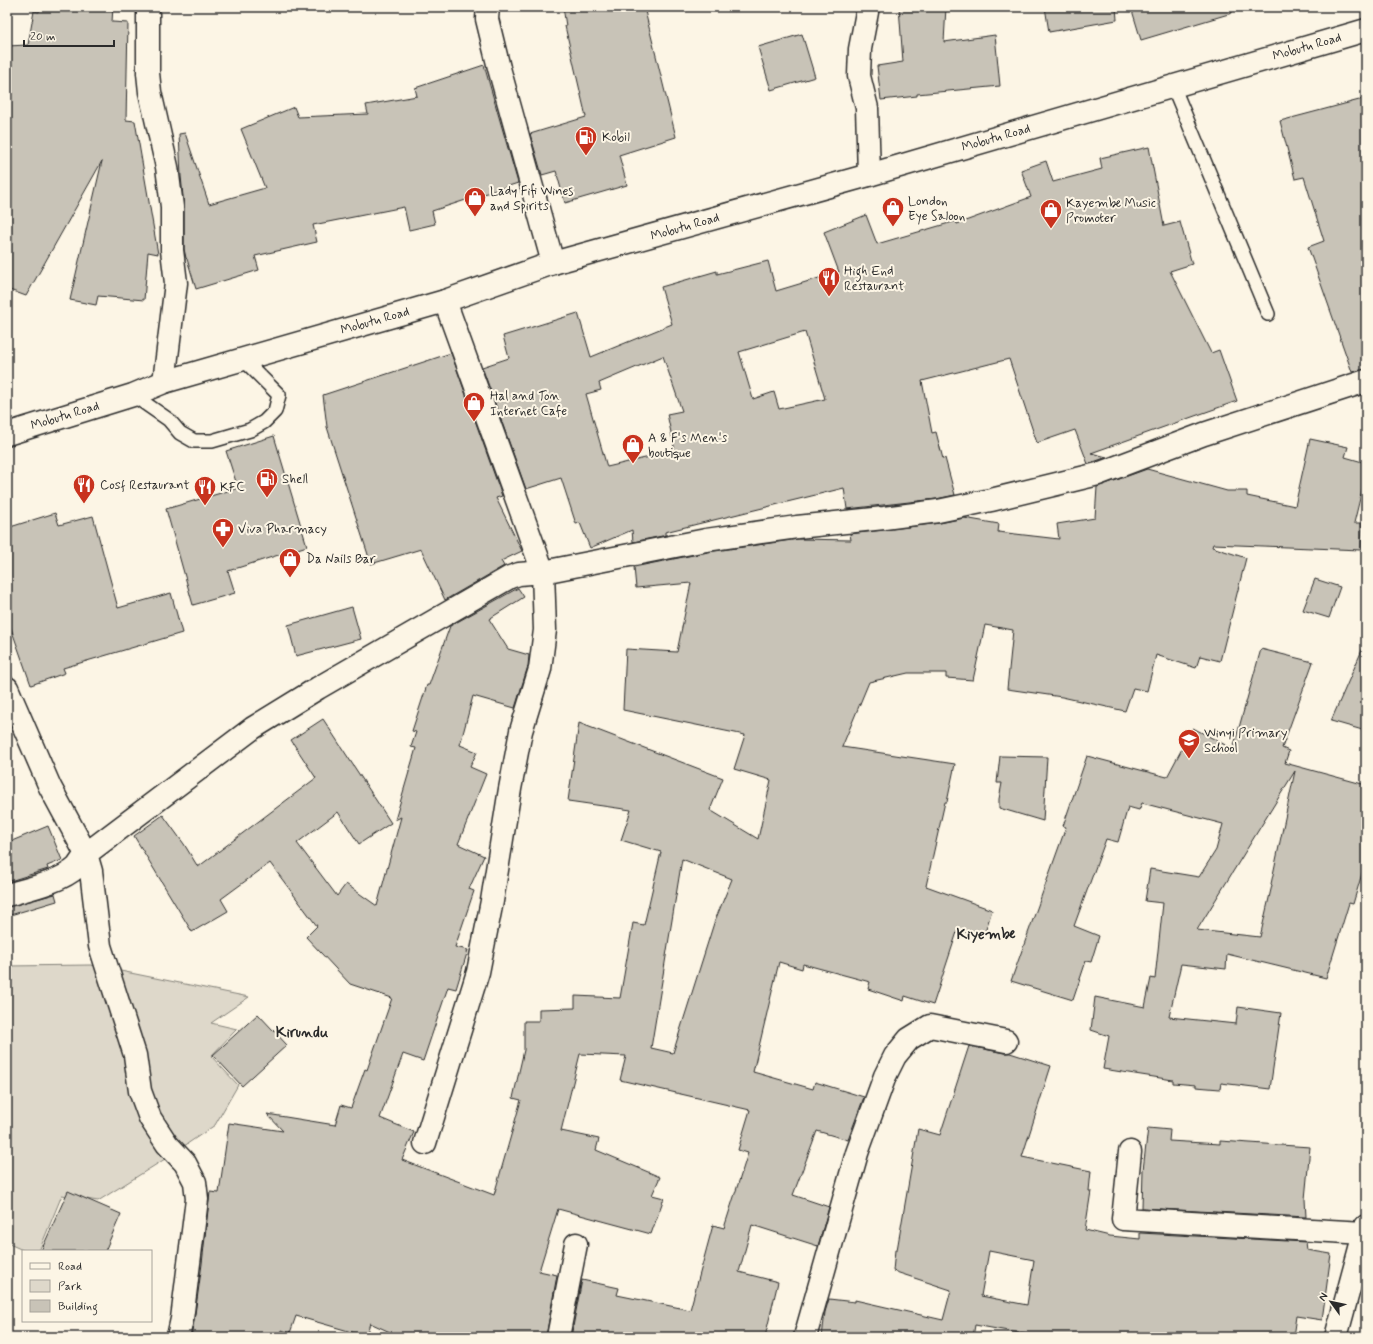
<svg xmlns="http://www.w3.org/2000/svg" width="1373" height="1344" font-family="Mynerve,sans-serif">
<rect width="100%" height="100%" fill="#fcf5e5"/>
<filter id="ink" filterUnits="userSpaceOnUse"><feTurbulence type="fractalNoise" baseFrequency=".025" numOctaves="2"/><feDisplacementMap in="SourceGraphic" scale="8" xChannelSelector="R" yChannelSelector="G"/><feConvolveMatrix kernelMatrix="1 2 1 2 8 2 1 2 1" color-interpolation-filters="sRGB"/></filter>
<g filter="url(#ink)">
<path fill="#ded8ca" stroke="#84827a" d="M91,965L249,997L211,1023L237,1029L211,1056L238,1085L215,1125L165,1159L98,1201L62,1195L39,1251H25L7,1243V966Z"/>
<path fill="#c8c3b7" stroke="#2b2b2b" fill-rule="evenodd" d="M40,7H113L112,22L128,23L126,120L135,121L158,254L148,252L144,300L98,296L96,305L70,300L102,161L26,296L7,289V46L28,45L34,11L39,12Z
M563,7H644L676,137L619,155L627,185L565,203L556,171L542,175L530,134L586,117L565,26H566Z
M899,7H946L944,42L995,35L1000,86L917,94V96L881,100L877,66L903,62Z
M1045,7H1116L1117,20L1049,32Z
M1131,7H1231L1232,13L1141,40Z
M802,34L815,77L771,90L758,47Z
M484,65L518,183L432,211L435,224L409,230L404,207L313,225L317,242L255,256L259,270L196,289L187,259L186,258L184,249V207L181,176L179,134L185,133L209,204L265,188L241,129L294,107L298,117L368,114L366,105L417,96L415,88Z
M1363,99L1366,112V369L1352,372L1308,247L1324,241L1304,177L1295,179L1280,121Z
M1149,147L1164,226L1180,222L1192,264L1170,271L1211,353L1219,350L1237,401L1091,453L1107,457L1088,464L1075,430L1037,443L1009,359L922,381L932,433L936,432L943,459L945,458L955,495L936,499L847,509L844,488L665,532V535H667L633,542L632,530L590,548L580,523L576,524L561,478L526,489L482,367L509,358L503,336L578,313L591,357L672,324L661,287L717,271V274L768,261L776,291L839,272L824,232L866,215L877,244L956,221L957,224L1031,197L1021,170L1046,161L1053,182L1102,169L1100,158ZM805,332L825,399L779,409L774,392L753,399L739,352ZM663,356L682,411L667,414L675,451L607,467L586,394L601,390L599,383Z
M451,353L502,496L496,498L522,551L501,561L504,566L445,600L421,549L371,564L327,427L323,395Z
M274,436L307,546L228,571L235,593L193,605L166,509L238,488L226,451Z
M1310,439L1348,447L1345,457L1366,463V474L1354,523H1362L1361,550L1213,544L1212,547L1246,558L1220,661L1200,656L1196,668L1156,655L1147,691L1133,688L1125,711L1062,697L1007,689L1013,630L985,625L973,680L946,678V673H908L869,682L842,747L955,764L947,802H945L926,886L992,910L983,939L958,929L933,1005L905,996L904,1001L868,989L870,982L803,964L802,969L779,962L753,1072L813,1089L815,1082L864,1097L848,1140L817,1131L793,1195L829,1207L818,1246L752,1225L739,1272L778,1282L765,1337H571L582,1280L619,1288L617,1295L690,1310L713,1225L724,1228L748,1153L738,1150L750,1110L620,1080L626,1056L580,1054L561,1131L599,1139L596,1150L660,1177L652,1195L664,1198L651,1234L558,1209L539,1271L557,1275L546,1337H401L370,1323L366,1336L296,1316L290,1333L282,1330L281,1337H191L194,1321L202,1264L210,1192L219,1193L229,1123L283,1131L267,1114L335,1125L341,1105L351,1108L365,1069L367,1070L392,998L350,984L306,937L317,926L270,863L221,899L228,911L192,932L134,836L163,815L184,844L198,867L316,778L291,740L323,719L391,823L359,844L338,812L297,843L337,896L346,884L377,906L401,817L395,820L416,748L411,747L416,732L412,731L427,685H429L450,626L518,588L524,597L489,619L508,649L529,655L528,666L515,708L473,696L460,745L477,752L470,767L486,774L458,844L484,856L469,889L474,891L455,947L468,950L456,989L448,987L423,1061L403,1054L380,1118L414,1132L402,1160L494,1195L521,1100L513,1098L524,1050V1021H539V1009L575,1008V996L620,998L633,923L644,925L661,852L621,840L631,810L568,801L579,723L723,778L710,810L758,839L771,780L734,769L745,735L623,710L626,649L677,652L691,583L636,588L634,567L708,552L799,539L851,540L850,534L940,523L964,518L999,524L998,532L1059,539L1057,524L1095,518L1097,487L1147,469L1227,491H1247V496L1295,506ZM682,859L732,879L714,923L673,1053L651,1048Z
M55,513L59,525L93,516L118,608L171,593L182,633L63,668L65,673L31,685L7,617V528Z
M1315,579L1340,587L1329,618L1303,610Z
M352,607L361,639L296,656L288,625Z
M1366,641V731L1331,721Z
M1261,649L1313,662L1282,748L1289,751L1285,763L1366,785V860L1353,904L1349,903L1326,978L1227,954L1226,969L1181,964L1169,1017L1236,1024L1238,1007L1281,1013L1270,1089L1221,1083L1220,1089L1196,1087V1085L1173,1083V1080L1103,1069L1109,1036L1091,1030L1095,997L1145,1007L1151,978L1155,979L1163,903L1145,901L1150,869L1199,877L1216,850L1223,824L1142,803L1139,810L1128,807L1118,842L1106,839L1074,926L1099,936L1091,962L1086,961L1073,1000L1011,981L1066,827L1063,826L1087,756L1167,777L1193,728L1233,749ZM1295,771L1271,884L1272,885L1260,937L1197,930Z
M1000,756L1047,757L1043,821L999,808V799L1002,783H997Z
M48,826L62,860L47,866L48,869L7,882V843Z
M55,894L57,901L7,916V907Z
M258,1014L287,1045L242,1086L213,1055Z
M969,1046L1004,1053H1010L1051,1066L1022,1157L1091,1171L1089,1191H1091L1085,1230L1110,1236L1140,1239V1233L1306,1242L1307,1250L1331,1254L1322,1320L1296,1316L1293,1337H1041L975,1325L973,1337H822L825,1312L829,1299L855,1302V1300L943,1320L951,1290L893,1271L895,1250H897L918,1129L940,1135ZM989,1251L1034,1260L1027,1305L981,1296Z
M1148,1128L1170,1130L1169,1141L1220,1144V1141L1310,1147L1305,1199L1306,1217L1142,1208L1143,1170Z
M68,1191L121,1214L105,1251H41Z"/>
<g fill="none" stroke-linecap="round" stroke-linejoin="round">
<g stroke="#2b2b2b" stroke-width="16">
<path id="lane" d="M1173,86L1268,314
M133,395L169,420L180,433L194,441H212L250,430L264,422L275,411L279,395L243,359"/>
</g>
<g stroke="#2b2b2b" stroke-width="25">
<path id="street" d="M148,7V73L150,92L167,167L172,207V250L176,283L164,382
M488,7L487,19L499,68L553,263
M868,7L860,49L859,76L867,108L869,175
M7,688L50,787L86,854L91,871L100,946L135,1055L140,1091L150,1118L167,1144L185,1163L195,1182L197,1199L182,1319L178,1337
M7,895C28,889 61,882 77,867C80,863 83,858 86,854L253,728L318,688L510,577L519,574L543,572L706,540L797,527L884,518L938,511L991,500L1098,474L1204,434L1366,381
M425,1143L478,972L492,901L510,789L521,731L540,669L545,630L543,572L445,301
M1130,1152L1123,1219L1364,1233
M558,1337L576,1244
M805,1337L857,1153L885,1076L895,1056L909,1039L930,1026L1006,1041"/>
</g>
<g stroke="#2b2b2b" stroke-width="25">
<path id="secondary" d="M7,434L133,395L164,382L445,301L553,263L869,175L1366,30
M1336,1337L1366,1226"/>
</g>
<use href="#lane" stroke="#fcf5e5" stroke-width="13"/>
<use href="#street" stroke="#fcf5e5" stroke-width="22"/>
<use href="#secondary" stroke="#fcf5e5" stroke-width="22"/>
</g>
</g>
<defs>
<g id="fuel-pin" transform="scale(1.15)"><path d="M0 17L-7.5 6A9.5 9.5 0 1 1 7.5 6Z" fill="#c8321e" stroke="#fcf5e5"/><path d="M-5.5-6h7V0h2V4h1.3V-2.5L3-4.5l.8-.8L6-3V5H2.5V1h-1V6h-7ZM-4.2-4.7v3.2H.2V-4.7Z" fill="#fff"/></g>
<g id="shop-pin" transform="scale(1.15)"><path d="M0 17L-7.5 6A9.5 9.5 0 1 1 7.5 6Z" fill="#c8321e" stroke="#fcf5e5"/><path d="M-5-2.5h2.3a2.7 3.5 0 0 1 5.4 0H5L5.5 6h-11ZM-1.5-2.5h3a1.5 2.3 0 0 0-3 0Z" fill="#fff"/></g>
<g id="restaurant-pin" transform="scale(1.15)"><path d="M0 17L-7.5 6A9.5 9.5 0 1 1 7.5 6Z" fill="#c8321e" stroke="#fcf5e5"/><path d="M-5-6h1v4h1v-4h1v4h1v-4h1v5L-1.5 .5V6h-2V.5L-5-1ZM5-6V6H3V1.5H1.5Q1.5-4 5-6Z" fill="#fff"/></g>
<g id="pharmacy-pin" transform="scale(1.15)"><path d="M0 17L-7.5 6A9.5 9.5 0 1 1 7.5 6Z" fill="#c8321e" stroke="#fcf5e5"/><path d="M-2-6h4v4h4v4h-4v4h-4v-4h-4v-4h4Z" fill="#fff"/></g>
<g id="school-pin" transform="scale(1.15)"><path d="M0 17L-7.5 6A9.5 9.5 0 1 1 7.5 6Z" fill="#c8321e" stroke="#fcf5e5"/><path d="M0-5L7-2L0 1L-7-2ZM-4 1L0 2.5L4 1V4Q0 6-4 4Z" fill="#fff"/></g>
</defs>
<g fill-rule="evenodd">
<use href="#fuel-pin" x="586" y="137"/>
<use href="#shop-pin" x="475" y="198"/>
<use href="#shop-pin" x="893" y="208"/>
<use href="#shop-pin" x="1051" y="210"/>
<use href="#restaurant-pin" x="829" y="278"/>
<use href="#shop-pin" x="474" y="403"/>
<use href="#shop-pin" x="633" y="445"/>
<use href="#fuel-pin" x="267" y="479"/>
<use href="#restaurant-pin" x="84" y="485"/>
<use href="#restaurant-pin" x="205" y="487"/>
<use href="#pharmacy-pin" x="223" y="529"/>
<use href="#shop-pin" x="290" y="559"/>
<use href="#school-pin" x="1189" y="740"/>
</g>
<g text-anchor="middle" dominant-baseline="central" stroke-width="4" stroke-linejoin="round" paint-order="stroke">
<g font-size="13" fill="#2b2b2b" stroke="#fcf5e5">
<text transform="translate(1307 47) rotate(-16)">Mobutu Road</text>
<text transform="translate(996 138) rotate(-16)">Mobutu Road</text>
<text transform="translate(685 227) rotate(-16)">Mobutu Road</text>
<text transform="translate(375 321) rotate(-16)">Mobutu Road</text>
<text transform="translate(65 416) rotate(-17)">Mobutu Road</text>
</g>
<g font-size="13" fill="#2b2b2b" stroke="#fcf5e5" text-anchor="start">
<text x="602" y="137">Kobil</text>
<text x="490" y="191">Lady Fifi Wines<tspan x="490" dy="15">and Spirits</tspan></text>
<text x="908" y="201">London<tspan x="908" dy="15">Eye Saloon</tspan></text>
<text x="1066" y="203">Kayembe Music<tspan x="1066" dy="15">Promoter</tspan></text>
<text x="844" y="271">High End<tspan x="844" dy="15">Restaurant</tspan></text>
<text x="490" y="396">Hal and Ton<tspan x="490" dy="15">Internet Cafe</tspan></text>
<text x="648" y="438">A &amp; F's Men's<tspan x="648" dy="15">boutique</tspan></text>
<text x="282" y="479">Shell</text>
<text x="100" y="485">Cosf Restaurant</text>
<text x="220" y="487">KFC</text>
<text x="238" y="529">Viva Pharmacy</text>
<text x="306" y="559">Da Nails Bar</text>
<text x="1204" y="733">Winyi Primary<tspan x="1204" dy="15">School</tspan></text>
</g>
<g font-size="15" font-weight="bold" fill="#2b2b2b" stroke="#fcf5e5">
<text x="986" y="935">Kiyembe</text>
<text x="302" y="1033">Kirundu</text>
</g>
</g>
<rect width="1373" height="1344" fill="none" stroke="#fcf5e5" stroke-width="24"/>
<rect x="12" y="12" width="1349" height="1320" fill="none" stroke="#2b2b2b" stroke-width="1.5" filter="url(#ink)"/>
<rect x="22" y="1250" width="130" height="72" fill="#fcf5e5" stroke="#a8a49b"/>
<rect x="30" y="1263" width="20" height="6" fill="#fcf5e5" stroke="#a8a49b"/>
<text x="58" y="1270" font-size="12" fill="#2b2b2b">Road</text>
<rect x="30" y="1280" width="20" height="12" fill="#ded8ca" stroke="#a8a49b"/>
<text x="58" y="1290" font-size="12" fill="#2b2b2b">Park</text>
<rect x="30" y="1300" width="20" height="12" fill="#c8c3b7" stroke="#a8a49b"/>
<text x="58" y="1310" font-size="12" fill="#2b2b2b">Building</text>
<g transform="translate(1331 1302) rotate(303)" stroke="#fcf5e5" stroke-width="3" paint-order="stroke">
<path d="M0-3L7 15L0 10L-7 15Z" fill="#2b2b2b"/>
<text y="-6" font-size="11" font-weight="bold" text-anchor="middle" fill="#2b2b2b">N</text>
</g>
<path d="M24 40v6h90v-6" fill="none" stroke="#2b2b2b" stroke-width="2"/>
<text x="30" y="40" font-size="12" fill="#2b2b2b" stroke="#fcf5e5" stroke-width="3" paint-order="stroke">20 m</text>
</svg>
